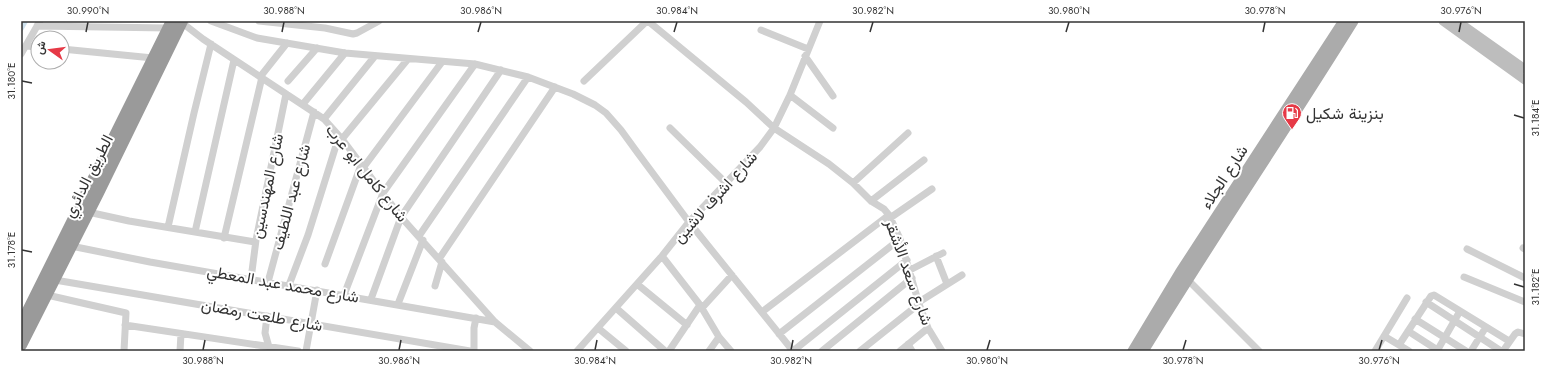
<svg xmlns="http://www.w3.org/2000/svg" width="1546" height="372" font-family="Jost,Vazirmatn,sans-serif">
<rect width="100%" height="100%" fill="#fff"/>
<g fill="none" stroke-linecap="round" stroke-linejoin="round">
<path stroke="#cfe2ee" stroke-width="6" d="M21,28L25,21"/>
<path stroke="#d0d0d0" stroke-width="7" d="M211,21L257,38L345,53L475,64L528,77L573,94L595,105L606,113L621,130L637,152L689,222L793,351
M259,21L325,28L353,34L357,33L379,21
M648,21L746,102L774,128L829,164L853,183L871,201L884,209L889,215L900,239L919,304L928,328L942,351
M181,22L203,39L324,119L342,139L401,217L469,293L495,322L530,351
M37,26L168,28
M761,30L808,49
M26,46L38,47
M62,49L153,58
M21,54L40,21
M805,56L833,96
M260,77L287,43
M288,81L317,48
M584,81L647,21
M790,95L833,128
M303,104L345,53
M324,119L375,56
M670,128L726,183
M342,139L408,59
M363,168L442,62
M853,183L908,133
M871,201L924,160
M88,212L129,221L255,242
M890,218L932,189
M168,227L194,113L211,44
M195,232L234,60
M419,236L528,77
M224,238L262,77
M71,246L150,262L495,322
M1523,248L1525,249
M1467,249L1525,278
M662,256L700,305L719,337L731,351
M936,256L947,284
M439,259L555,87
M325,264L361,165
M910,270L943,253
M1464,277L1525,302
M251,279L256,240L286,94
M1187,279L1259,351
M55,280L470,351
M268,282L314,112
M637,284L687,325
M289,285L308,235L339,136
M435,286L442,262
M47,295L126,313L124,351
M344,295L383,193L475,64
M371,299L401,217L501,70
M919,302L962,275
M1426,302L1501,351
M398,304L423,240
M616,308L665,351
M702,308L732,275
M762,312L889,215
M267,316L265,333L269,347
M1415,319L1466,351
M125,325L298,351
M598,328L626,351
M1408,331L1439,351
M779,334L900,239
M1384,336L1409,351
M908,344L912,351
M1399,345L1431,296L1434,295L1509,341
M180,351L181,334
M306,351L317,290
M474,351V328L476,318
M577,351L662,256L689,222L760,147L774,128L790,95L820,21
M669,351L700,305
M709,351L719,337
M793,351L907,260
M822,351L912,278
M860,351L919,304
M900,351L928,328
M1375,351L1407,298
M1437,351L1460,311
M1471,351L1486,327
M1503,351L1515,334L1518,332L1525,334"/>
<path stroke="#bdbdbd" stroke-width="9" d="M1443,21L1525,80
M1457,21L1525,69"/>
<path stroke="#ababab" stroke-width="11" d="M1133,351L1180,273L1344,21
M1143,351C1211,240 1284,132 1353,21"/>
<path stroke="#9a9a9a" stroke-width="12" d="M21,325L172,21
M21,345L98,193L182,21"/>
</g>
<path fill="none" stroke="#333" stroke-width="1.5" d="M86,32L88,22M282,32L284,22M478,32L481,22M674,32L677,22M870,32L873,22M1066,32L1069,22M1263,32L1265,22M1459,32L1461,22M22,81L32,83M1514,115L1524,118M22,250L32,252M1514,284L1524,287M203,350L205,340M399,350L401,340M595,350L597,340M791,350L793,340M987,350L990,340M1183,350L1186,340M1379,350L1382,340"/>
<defs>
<g id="fuel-pin" transform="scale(1)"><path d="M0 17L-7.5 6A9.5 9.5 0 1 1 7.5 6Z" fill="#e63946" stroke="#fff"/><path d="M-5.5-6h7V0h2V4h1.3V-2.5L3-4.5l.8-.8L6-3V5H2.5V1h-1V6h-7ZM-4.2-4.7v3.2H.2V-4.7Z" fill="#fff"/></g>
</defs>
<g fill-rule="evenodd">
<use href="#fuel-pin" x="1292" y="113"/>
</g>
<g text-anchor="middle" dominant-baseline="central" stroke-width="4" stroke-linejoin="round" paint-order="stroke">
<g font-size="16" fill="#333" stroke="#fff" text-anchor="start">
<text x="1306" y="113">بنزينة شكيل</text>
</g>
<g font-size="16" fill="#333" stroke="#fff">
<text transform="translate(367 173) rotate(51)">شارع كامل ابو عرب</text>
<text transform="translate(88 176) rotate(-63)">الطريق الدائري</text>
<text transform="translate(1224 177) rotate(-57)">شارع الجلاء</text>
<text transform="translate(267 186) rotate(-78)">شارع المهندسين</text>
<text transform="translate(291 197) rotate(-75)">شارع عبد اللطيف</text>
<text transform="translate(715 197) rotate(-48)">شارع اشرف لاشين</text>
<text transform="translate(909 272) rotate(70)">شارع سعد الأشقر</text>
<text transform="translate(283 284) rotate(10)">شارع محمد عبد المعطي</text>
<text transform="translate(262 315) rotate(10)">شارع طلعت رمضان</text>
</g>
</g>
<rect width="1546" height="372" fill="none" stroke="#ffffff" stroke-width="44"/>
<g transform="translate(50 50) rotate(284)"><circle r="19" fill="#ffffff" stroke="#adadad"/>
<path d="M0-3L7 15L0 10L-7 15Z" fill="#e63946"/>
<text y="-6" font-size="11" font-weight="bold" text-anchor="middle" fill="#333333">ش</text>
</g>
<rect x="22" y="22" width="1502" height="328" fill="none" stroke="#333" stroke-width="1.5"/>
<g font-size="10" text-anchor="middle" fill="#333">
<text x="88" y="14">30.990°N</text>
<text x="284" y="14">30.988°N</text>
<text x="481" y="14">30.986°N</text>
<text x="677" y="14">30.984°N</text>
<text x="873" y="14">30.982°N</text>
<text x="1069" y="14">30.980°N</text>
<text x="1265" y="14">30.978°N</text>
<text x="1461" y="14">30.976°N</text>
<text transform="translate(11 81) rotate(-90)" y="4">31.180°E</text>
<text transform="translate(1535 118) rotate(-90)" y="4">31.184°E</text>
<text transform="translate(11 250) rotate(-90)" y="4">31.178°E</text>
<text transform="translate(1535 287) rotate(-90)" y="4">31.182°E</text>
<text x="203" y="364">30.988°N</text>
<text x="399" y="364">30.986°N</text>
<text x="595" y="364">30.984°N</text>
<text x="791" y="364">30.982°N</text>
<text x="987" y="364">30.980°N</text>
<text x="1183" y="364">30.978°N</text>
<text x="1379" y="364">30.976°N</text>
</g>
</svg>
